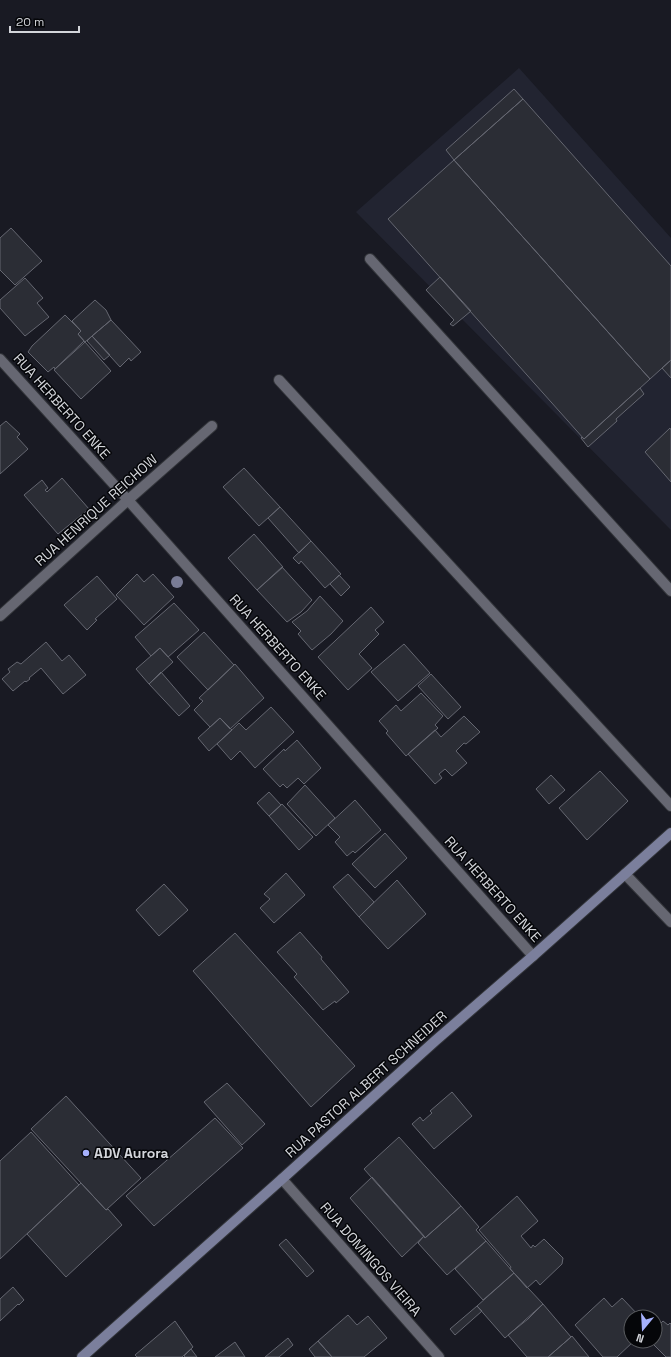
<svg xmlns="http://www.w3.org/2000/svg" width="671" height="1357" font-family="'Space Grotesk',sans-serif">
<rect width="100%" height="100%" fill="#191a23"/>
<path fill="#222431" d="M519,68L671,238V530L356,212Z"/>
<path fill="#2b2d35" stroke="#656771" d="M514,89L523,99L454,160L446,150Z
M523,99L671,266V360L650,379L454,160Z
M454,160L650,379L584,439L388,219Z
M11,228L42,261L15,285L0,270V238Z
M440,277L471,311L453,326L450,324L454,320L426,290Z
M25,278L43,298L37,303L49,317L25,336L0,308V300Z
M95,300L106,310L111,320L85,342L78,334L81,331L72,321Z
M65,315L81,331L78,334L84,341L55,369L54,367L48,372L28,352L32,346Z
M111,320L141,352L131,361L129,358L120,367L92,336Z
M92,336L110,355L104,360L87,341Z
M85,342L111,371L81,399L54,370Z
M671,360V378L662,368Z
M640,388L644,394L616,419L617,421L588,447L581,438L582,437L584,439Z
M6,421L20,434L17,437L28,449L0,474V426Z
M670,428L671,430V482L645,452Z
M244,468L280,507L259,526L223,487Z
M62,478L89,509L58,534L24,495L42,480L48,488L45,490L47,492Z
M280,507L311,541L299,553L268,518Z
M254,534L283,567L257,590L228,558Z
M311,541L341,574L325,588L301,561L299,564L293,558Z
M282,567L312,600L301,612L287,622L257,590Z
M137,574L144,582L153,574L174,597L144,625L116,595Z
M339,575L350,587L341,596L330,584Z
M97,576L117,599L95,619L97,620L87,630L64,605Z
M320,596L343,621L331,634L312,650L298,634L301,631L292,622L307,611Z
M174,603L199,630L168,657L160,648L151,656L135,637Z
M371,607L384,622L375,630L379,634L359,654L372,668L348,690L318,657Z
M204,632L234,665L208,690L177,657Z
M46,642L62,661L69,655L86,675L63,694L41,668L29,678L30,679L26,682L25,681L13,691L2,679L10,672L8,669L17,662L21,664Z
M404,644L430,673L398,701L371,672Z
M160,648L173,662L149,684L136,669Z
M235,664L264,698L230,729L220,718L210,727L194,710L203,701L199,698Z
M161,672L190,706L179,716L149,684Z
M431,674L461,707L448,719L418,686Z
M421,693L443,716L435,725L438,728L406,756L386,733L388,731L379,721L396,705L401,711Z
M271,707L294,732L255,768L240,751L231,760L217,744L239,723L246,730Z
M464,716L480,732L466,744L464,743L456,751L467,763L452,776L445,769L439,774L442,778L435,784L408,754L435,730L441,737Z
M220,718L232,730L209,751L198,738Z
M297,740L321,768L304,784L298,778L287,788L283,784L280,787L263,769L284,749L285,751Z
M600,771L628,801L587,840L559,808Z
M551,775L565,790L549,804L536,789Z
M305,785L335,818L316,836L287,804Z
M269,792L281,805L269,816L257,803Z
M355,800L381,830L355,853L353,851L347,856L335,842L340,837L328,825Z
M282,804L313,837L299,850L269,816Z
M385,833L407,858L375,888L352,864Z
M286,873L305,895L274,923L260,908L270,899L264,894Z
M348,874L374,902L359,917L333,887Z
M397,880L426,914L388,949L359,917Z
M164,884L188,910L159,936L136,910Z
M300,932L322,957L321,959L349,992L336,1003L335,1001L323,1010L294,977L297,974L277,952Z
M235,933L355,1066L311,1107L193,971Z
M227,1083L265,1124L242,1145L204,1102Z
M452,1092L472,1116L434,1149L412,1124L420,1117L423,1121L432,1113L430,1111Z
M66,1096L141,1178L106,1210L31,1129Z
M215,1118L243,1148L154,1226L126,1196Z
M31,1132L79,1185L0,1259V1161Z
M399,1137L461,1206L425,1238L364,1169Z
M372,1177L424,1236L402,1257L350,1198Z
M81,1183L106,1210L108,1209L122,1225L66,1277L27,1234Z
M517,1196L538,1221L521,1236L531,1248L533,1245L535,1247L544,1239L563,1258L562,1264L540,1285L536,1280L527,1288L514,1273L510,1269L511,1267L479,1230Z
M461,1206L479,1227L476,1230L486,1241L447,1275L418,1243L424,1236L425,1238Z
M286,1239L314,1271L307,1277L279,1245Z
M486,1241L514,1273L483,1300L455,1269Z
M514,1273L543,1304L505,1338L477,1306Z
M13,1287L24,1300L19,1305L18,1304L0,1321V1299Z
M604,1298L612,1307L622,1298L640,1317H631V1341H634L617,1357H603L575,1325Z
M543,1304L571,1337L548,1357H527L508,1335L528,1319Z
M477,1306L482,1311L455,1335L450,1329Z
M348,1315L357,1325L368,1316L387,1338L364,1357H332L318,1341Z
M175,1321L193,1347L182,1357H137L135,1355Z
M663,1321L668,1325L670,1323L671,1324V1357H666L650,1341H655V1329Z
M572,1336L589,1357H548L571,1337Z
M288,1338L293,1345L279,1357H265Z
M318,1341L332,1357H315L309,1349Z
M235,1342L245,1357H215Z
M191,1349L197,1357H185L184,1356Z"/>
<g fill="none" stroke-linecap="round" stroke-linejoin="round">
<g stroke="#323439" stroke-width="12">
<path id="lane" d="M370,259L671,591
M279,380L671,806
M625,874L671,922"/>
</g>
<g stroke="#323439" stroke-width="12">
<path id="street" d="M0,359L128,500L533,956
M0,616L128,500L212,426
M282,1179L439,1357"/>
</g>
<g stroke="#323439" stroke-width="12">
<path id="secondary" d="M82,1357L282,1179L435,1041L533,956L671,833"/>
</g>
<use href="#lane" stroke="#666772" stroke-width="10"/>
<use href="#street" stroke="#666772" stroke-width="10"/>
<use href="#secondary" stroke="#7b7f9c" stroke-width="10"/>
</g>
<circle fill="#797c95" cx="177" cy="582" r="6"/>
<circle fill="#a6b1fc" stroke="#050609" stroke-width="1.5" cx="86" cy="1153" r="4"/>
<g text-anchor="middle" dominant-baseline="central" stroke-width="3" stroke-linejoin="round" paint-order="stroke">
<g font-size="14" fill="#d3d5da" stroke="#050609">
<text transform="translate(62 406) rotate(48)">RUA HERBERTO ENKE</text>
<text transform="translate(96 510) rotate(-42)">RUA HENRIQUE REICHOW</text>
<text transform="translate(278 647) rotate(48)">RUA HERBERTO ENKE</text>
<text transform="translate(493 889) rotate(48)">RUA HERBERTO ENKE</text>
<text transform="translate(366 1084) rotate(-42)">RUA PASTOR ALBERT SCHNEIDER</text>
<text transform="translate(371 1259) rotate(49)">RUA DOMINGOS VIEIRA</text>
</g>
<g font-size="14" font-weight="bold" fill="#d3d5da" stroke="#050609" text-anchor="start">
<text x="94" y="1153">ADV Aurora</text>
</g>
</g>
<g transform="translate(643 1329) rotate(198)"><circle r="19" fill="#050609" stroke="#57595d"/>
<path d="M0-3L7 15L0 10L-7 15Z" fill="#a6b1fc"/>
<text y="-6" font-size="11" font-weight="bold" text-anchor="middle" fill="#d3d5da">N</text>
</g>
<path d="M10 26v6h69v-6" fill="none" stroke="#d3d5da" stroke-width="2"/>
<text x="16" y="26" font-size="12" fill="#d3d5da" stroke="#050609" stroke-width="3" paint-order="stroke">20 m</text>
</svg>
